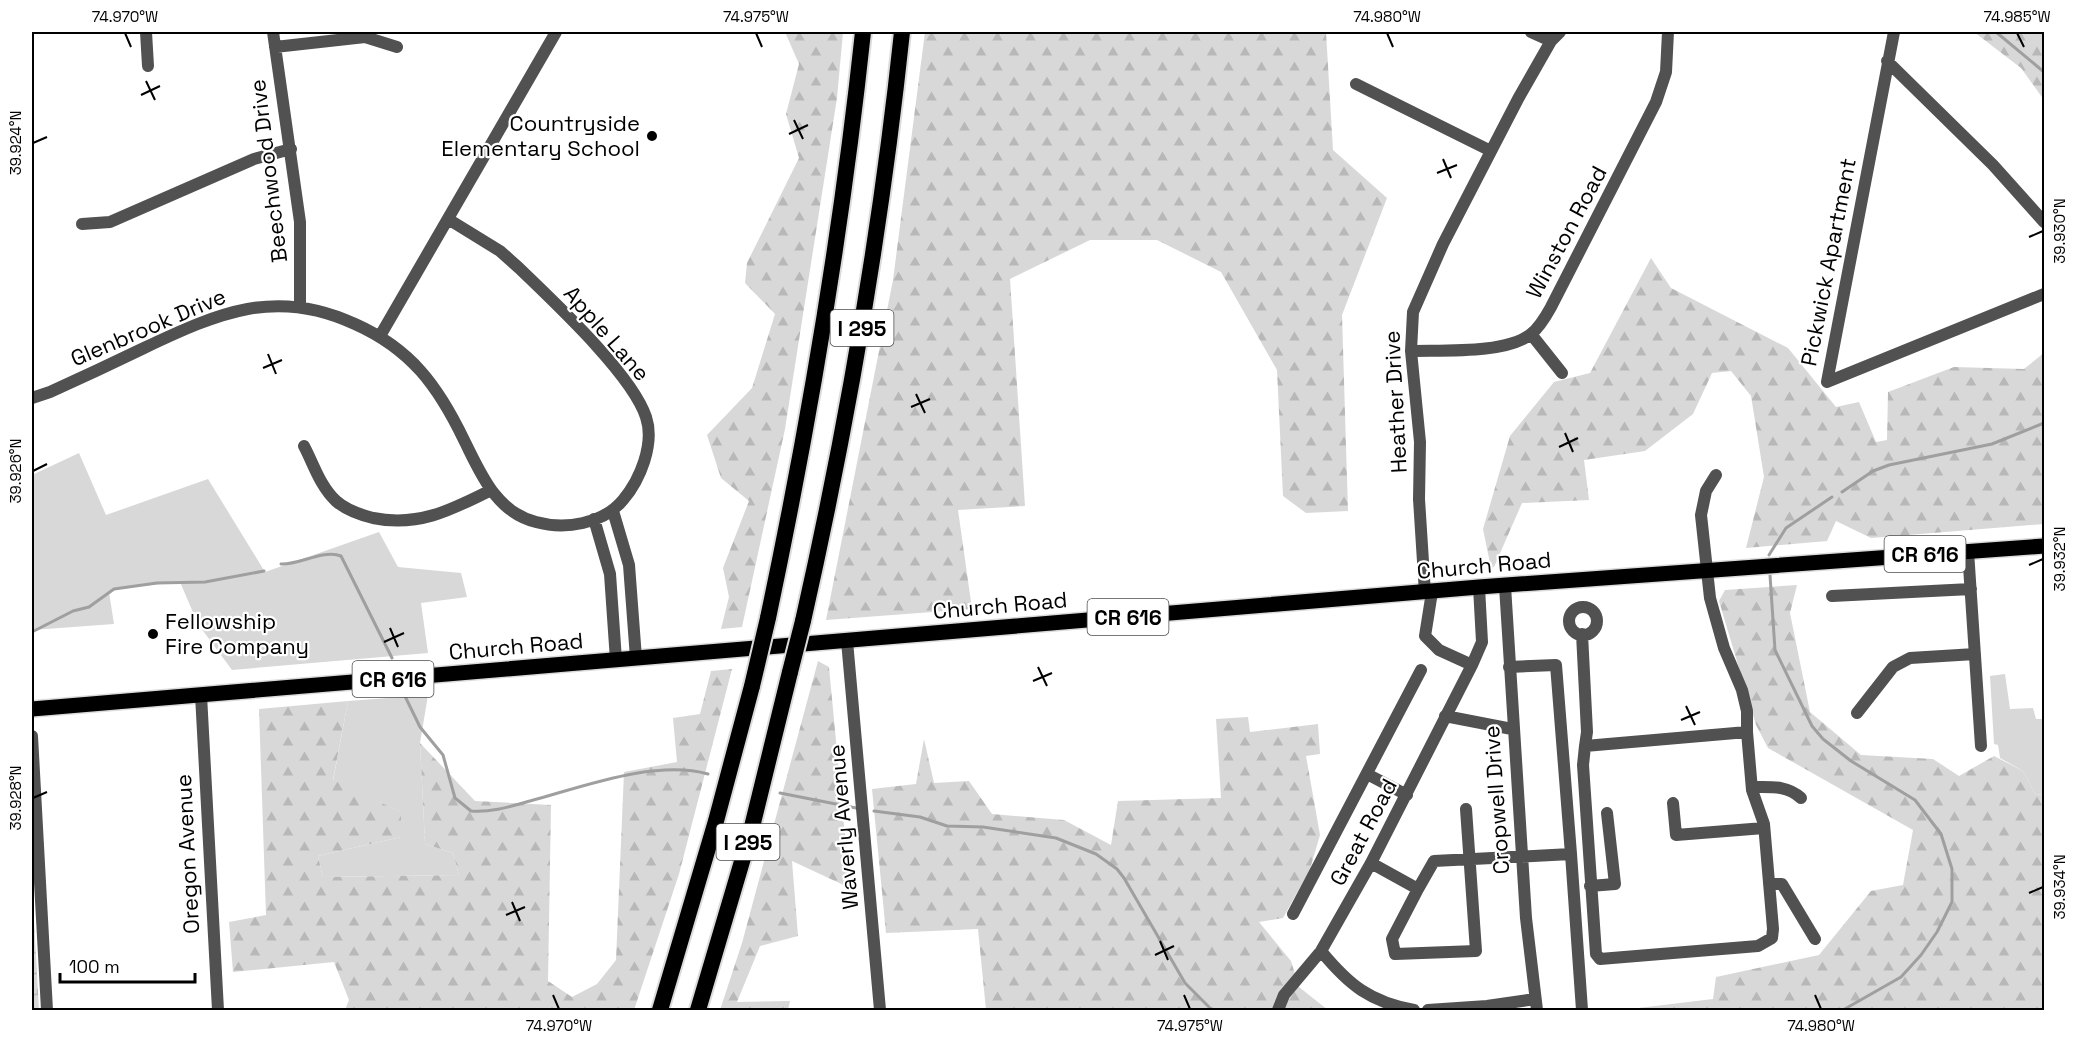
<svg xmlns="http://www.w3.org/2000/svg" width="2076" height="1042" font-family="'Space Grotesk',sans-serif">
<defs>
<pattern id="forest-firs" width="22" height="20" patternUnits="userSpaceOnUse" patternTransform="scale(1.5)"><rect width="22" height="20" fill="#d8d8d8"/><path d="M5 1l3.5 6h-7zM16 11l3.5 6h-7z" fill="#b8b8b8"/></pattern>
<pattern id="wetland-marsh" width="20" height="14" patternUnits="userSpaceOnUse" patternTransform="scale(1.5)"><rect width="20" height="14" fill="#d8d8d8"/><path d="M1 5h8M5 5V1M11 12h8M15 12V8" fill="none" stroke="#b8b8b8"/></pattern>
</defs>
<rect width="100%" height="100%" fill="#fff"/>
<path fill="#d8d8d8" d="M79,453L106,515L208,479L265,572L379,532L398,567L461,573L467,597L421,603L428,653L232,670L198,624L180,582L123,588L109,592L114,624L32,630V475Z
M2005,674L2010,709L2033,708L2036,719H2044V795L2035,794L2023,771L2000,758L1998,745L1994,744L1990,676Z
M428,695L420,743L425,844L453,853L459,875L323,877L318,856L401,837V812L333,781L348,701Z"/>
<path fill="url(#forest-firs)" d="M785,32H843L837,98L785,429L742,627L721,629L729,597L723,568L749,501L721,478L707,435L752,388L775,314L745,283L747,263L799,158L786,114L799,64Z
M925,32H1326L1333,150L1387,198L1342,315L1348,511L1306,513L1283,496L1277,370L1221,272L1157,240H1090L1010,279L1025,506L958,510L972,609L826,620L893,280Z
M1974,32H2044V100L2021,68Z
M1651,258L1671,288L1788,348L1836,407L1859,402L1876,442L1887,440L1888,392L1954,367L2024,369L2044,353V524L1871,538L1836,521L1827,541L1746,548L1764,477L1751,396L1731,371L1712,373L1693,414L1645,451L1584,460L1589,500L1522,503L1494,567L1491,568L1483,529L1510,436L1554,382L1590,373Z
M1797,585L1790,613L1810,712L1861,755L1933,759L1959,776L1994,756L2023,771L2035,794L2044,795V1010H1622L1713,999L1716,977L1819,955L1871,891L1903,885L1913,830L1768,748L1756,725L1719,601L1725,590Z
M818,661L829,667L850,888L792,861L798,936L760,946L737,1002L790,1001L788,1010H720L742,943Z
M732,669L679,874L634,1010H345L349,1000L334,962L233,972L229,922L266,915L259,709L348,701L333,780L401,812V837L318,856L323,877L459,875L453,853L425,844L420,743L475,801L551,805L548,981L572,997L597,984L616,960L624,772L677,762L673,718L700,714L711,671Z
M1248,717L1250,732L1318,724L1320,754L1306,756L1320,835L1310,869L1283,918L1259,922L1291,961L1299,987L1328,1010H986L978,929L886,933L872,789L916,784L924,739L934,783L969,781L992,814L1064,820L1111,845L1118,801L1221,798L1216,719Z"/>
<path fill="url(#wetland-marsh)" d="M32,915L34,920L39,1010H32Z"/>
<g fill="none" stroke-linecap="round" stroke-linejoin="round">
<path stroke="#9f9f9f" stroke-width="3" d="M1996,32L2044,72
M1842,492L1873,471L1889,465L1992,444L2044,423
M1769,555L1786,528L1832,497
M281,564C299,565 324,549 341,556L392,658
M1770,575L1775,650L1812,726L1823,739L1851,761L1915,800L1941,834L1952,869V902L1937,932L1921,955L1901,977L1843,1010
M32,632L73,611L89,607L114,589L157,583L205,582L264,571
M401,688L420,727L443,755L455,798L471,811C490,813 512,806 530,801C582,787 655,759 708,774
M780,793L856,808
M874,811L920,817L947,826L983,827L1056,838L1096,854L1117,869L1124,878L1185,983L1212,1010"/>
<g stroke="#dbdbdb" stroke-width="18">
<path id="major" d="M32,709L1479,587L2044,546"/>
</g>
<g stroke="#dbdbdb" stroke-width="20">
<path id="highway" d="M768,618C809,424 842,229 863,32
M803,621C847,426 881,230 902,32
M660,1010L716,821L752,686
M698,1010L751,831L790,672"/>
</g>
<path stroke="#515151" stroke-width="12" d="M146,32L148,66
M273,32L300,222V306
M1531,32L1551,41
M275,47L365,37L397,47
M1887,61L1993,165L2044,222
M1356,84L1491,151
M82,224L110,222L254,159L291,149
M1531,334L1562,373
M380,336L556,32
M1411,351C1443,350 1506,354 1531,334C1540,327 1546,316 1551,307L1656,102L1666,72L1668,32
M1827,382L1894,32
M1827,382L2044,294
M32,398L50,392C81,378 113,363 144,348C218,313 276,287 355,324C411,349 438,386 464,440C481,474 496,512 536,522C565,530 603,524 623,500C640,480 655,444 646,417C632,374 553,301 519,268L500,251L448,219
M304,446C314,465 320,486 336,501C346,510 361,515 373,518C419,527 451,510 491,490
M1716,475L1706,491L1701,515L1710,598L1724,648L1742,690L1747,711V732L1585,746L1583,765L1596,954L1600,959L1758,946L1772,938L1773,929L1764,824L1752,790L1747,732
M613,511L629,565L636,658
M594,519L610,574L616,660
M1968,551L1981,746
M1505,586L1526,918L1537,1010
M1432,592L1425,636L1439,650L1472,665
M1425,593L1419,499L1420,442L1411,351L1413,312L1443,244L1518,99L1551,41L1560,32
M1832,596L1971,589
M1569 621a14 14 0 1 1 28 0a14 14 0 1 1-28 0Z
M1582,634L1587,732L1585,746
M847,641L880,1010
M1509,667L1556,665L1571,854
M201,695L218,1010
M1857,713L1893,667L1910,658L1975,654
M1445,716L1512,729
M32,736L47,1010
M1367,774L1407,795
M1752,787C1770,787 1787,785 1801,798
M1673,803L1676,835L1764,828
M1371,863L1418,889L1434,861L1571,854L1582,1010
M1769,884H1782L1815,939
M1590,886L1615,884L1607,813
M1418,889L1392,939L1395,954L1476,951L1466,809
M1293,914L1421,670
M1321,951C1349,985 1370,1002 1414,1010
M1278,1010L1284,995L1321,951L1371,863L1472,665L1482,642L1479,587
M1428,1010L1487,1006L1535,999"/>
<use href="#major" stroke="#000" stroke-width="15"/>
<use href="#highway" stroke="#000" stroke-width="16"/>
<g stroke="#dbdbdb" stroke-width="20" stroke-linecap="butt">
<path id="highway-bridge" d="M790,672L803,621
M752,686L768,618"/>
</g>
<use href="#highway-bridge" stroke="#000" stroke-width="16"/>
</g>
<path fill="none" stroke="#000" stroke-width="2" d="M125,33L131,47M756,33L762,47M1387,33L1393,47M2017,33L2024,47M146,81L155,100M141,95L160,86M794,120L803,139M789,134L808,125M33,143L47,137M1443,159L1451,178M1437,173L1457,165M2029,237L2043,231M268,354L276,374M263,368L282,360M916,394L925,413M911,407L930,399M1565,433L1573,452M1559,447L1578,438M33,471L47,464M2029,565L2043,559M390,628L398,647M384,642L404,633M1038,667L1047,686M1033,681L1052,673M1686,706L1695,725M1681,720L1700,712M33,798L47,792M2029,893L2043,887M512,902L520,921M506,915L525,907M1160,941L1168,960M1155,955L1174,946M553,995L559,1009M1184,995L1190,1009M1815,995L1821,1009"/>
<g fill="#000" stroke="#fff" stroke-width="2">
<circle cx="652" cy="136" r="6"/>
<circle cx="153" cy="634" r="6"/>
</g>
<g text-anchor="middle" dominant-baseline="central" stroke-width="4.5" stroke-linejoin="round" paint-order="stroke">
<g fill="#fff" stroke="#4c4c4c" stroke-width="1.5">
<rect x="830.5" y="310" width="63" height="36" rx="4.5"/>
<rect x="1884.5" y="536" width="81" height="36" rx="4.5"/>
<rect x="1087.5" y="599" width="81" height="36" rx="4.5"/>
<rect x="352.5" y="661" width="81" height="36" rx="4.5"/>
<rect x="716.5" y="824" width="63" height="36" rx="4.5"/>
</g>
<g font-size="21" font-weight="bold" fill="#000">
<text x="862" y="328">I 295</text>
<text x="1925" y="554">CR 616</text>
<text x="1128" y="617">CR 616</text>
<text x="393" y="679">CR 616</text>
<text x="748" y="842">I 295</text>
</g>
<g font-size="22" fill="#000" stroke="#fff" text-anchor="end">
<text x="640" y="123">Countryside<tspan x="640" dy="25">Elementary School</tspan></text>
<text x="165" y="621" text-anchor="start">Fellowship<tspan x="165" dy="25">Fire Company</tspan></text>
</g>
<g font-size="22" fill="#000" stroke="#fff">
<text transform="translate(268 171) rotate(-97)">Beechwood Drive</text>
<text transform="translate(1566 232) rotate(-62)">Winston Road</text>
<text transform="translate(1828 262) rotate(-79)">Pickwick Apartment</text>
<text transform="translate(148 327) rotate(-23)">Glenbrook Drive</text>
<text transform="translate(607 333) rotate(49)">Apple Lane</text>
<text transform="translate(1395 402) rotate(-93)">Heather Drive</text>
<text transform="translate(1484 565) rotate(-5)">Church Road</text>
<text transform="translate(1000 605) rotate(-5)">Church Road</text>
<text transform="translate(516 646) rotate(-5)">Church Road</text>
<text transform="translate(1496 800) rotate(-94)">Cropwell Drive</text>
<text transform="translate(843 827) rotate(-95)">Waverly Avenue</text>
<text transform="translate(1363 832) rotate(-62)">Great Road</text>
<text transform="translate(187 854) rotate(-93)">Oregon Avenue</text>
</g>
</g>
<rect width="2076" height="1042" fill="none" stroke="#ffffff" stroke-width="66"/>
<path d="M60 973v9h135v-9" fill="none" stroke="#000000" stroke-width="3"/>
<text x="69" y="973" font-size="18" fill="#000000" stroke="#ffffff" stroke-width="4.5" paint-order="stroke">100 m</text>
<rect x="33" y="33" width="2010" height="976" fill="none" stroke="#000" stroke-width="2"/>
<g font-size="15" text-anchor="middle" fill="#000">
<text x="125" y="22">74.970°W</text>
<text x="756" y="22">74.975°W</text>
<text x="1387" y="22">74.980°W</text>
<text x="2017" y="22">74.985°W</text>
<text transform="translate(16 143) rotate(-90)" y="5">39.924°N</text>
<text transform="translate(2060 231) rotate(-90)" y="5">39.930°N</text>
<text transform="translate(16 471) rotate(-90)" y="5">39.926°N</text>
<text transform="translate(2060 559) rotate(-90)" y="5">39.932°N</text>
<text transform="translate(16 798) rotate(-90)" y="5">39.928°N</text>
<text transform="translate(2060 887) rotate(-90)" y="5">39.934°N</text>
<text x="559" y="1031">74.970°W</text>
<text x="1190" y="1031">74.975°W</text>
<text x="1821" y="1031">74.980°W</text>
</g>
</svg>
